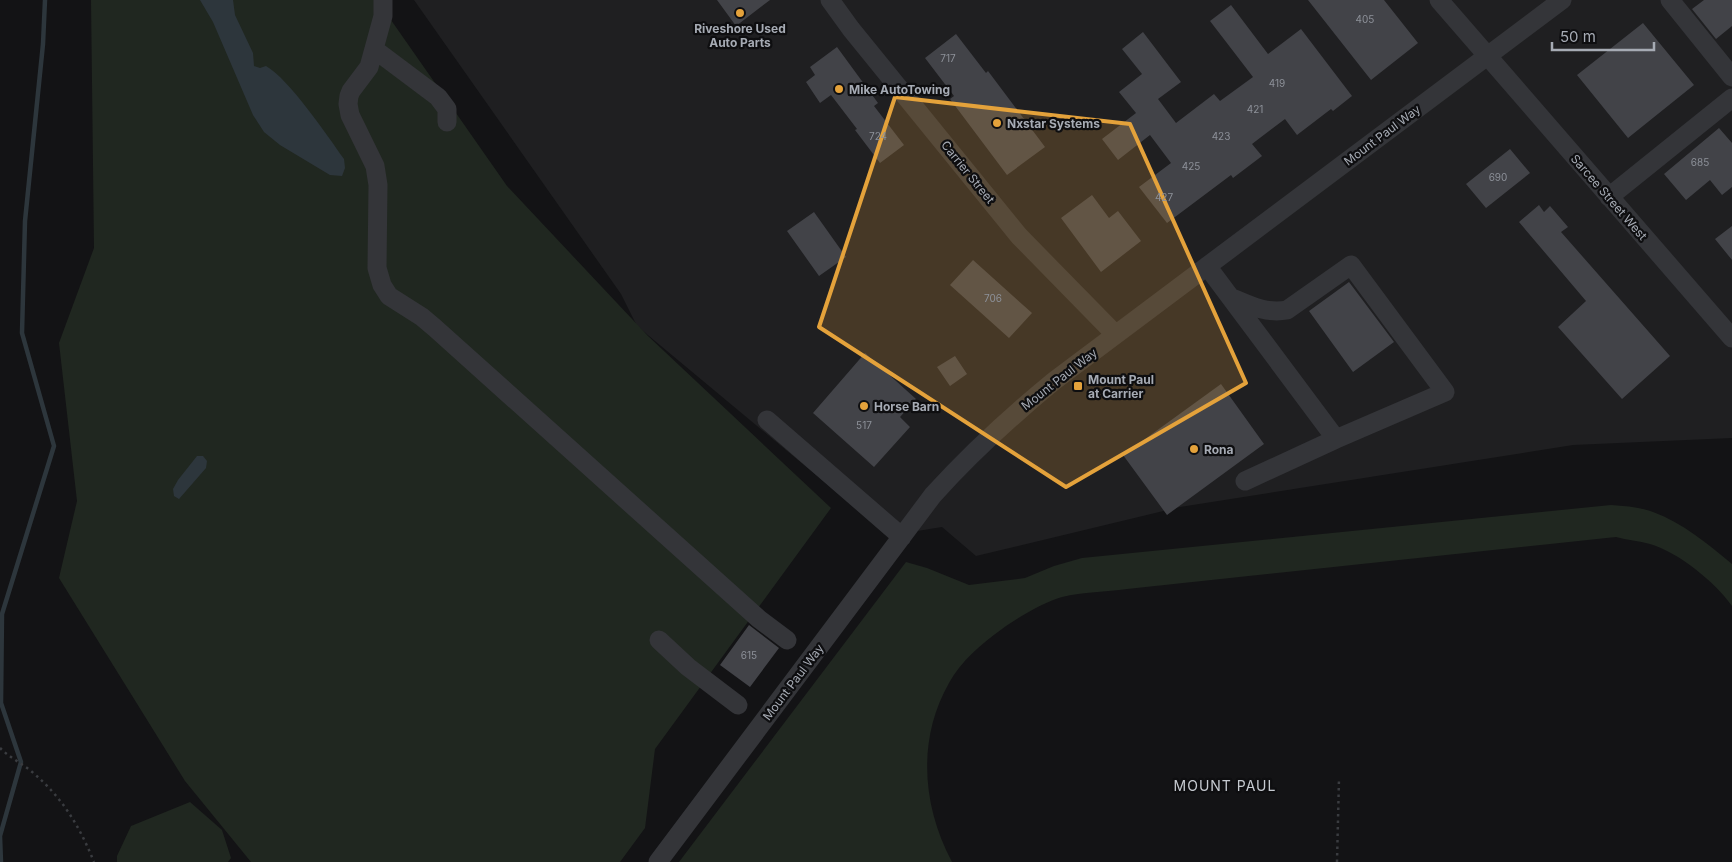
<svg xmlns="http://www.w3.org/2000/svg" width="1732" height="862" font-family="Inter,sans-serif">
<rect width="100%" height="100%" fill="#131315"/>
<path fill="#1f1f21" d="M414,0H1732V438L1573,445L1180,507L976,556L942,527L905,533L876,525L637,326L621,294Z"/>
<path fill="#202720" d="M91,0H377L507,186L648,336L831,508L655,749L645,828L620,862H251L185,781L59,578L77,501L59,343L94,248Z
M1611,505C1625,506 1640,507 1653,512C1683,523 1708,544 1732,564V606C1715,582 1678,552 1650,544C1639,541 1627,540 1616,537L1127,589C1106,592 1083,592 1062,597C1046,601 1015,619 1002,629C981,644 961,661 949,683C917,739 922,806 952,862H679L906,562L927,568L969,585L1025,578L1054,566L1082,558Z
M190,802L222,830L231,858L228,862H117V856L131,826Z"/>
<path fill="#2d363c" d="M200,0H233L235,15L253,53L254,66L260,68L266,66C289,79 327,135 344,159L345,168L342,176L330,175L280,145L264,132L253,115L213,22Z
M197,456H203L207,461L206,468L179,499L174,496L173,489L178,480Z"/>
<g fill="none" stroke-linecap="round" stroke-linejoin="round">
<path stroke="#2d363c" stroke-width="4.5" d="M1,862L0,836L21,762L1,703L2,614L54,446L22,333L25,221L43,44L45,0"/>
</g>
<path fill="#424348" d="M717,0H770L736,26Z
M1308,0H1384L1418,43L1371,80Z
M1704,0H1732V26L1716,39L1692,9Z
M1231,5L1268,54L1301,29L1352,96L1333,111L1331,109L1297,135L1285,119L1252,144L1262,156L1233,178L1231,175L1167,223L1139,187L1171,163L1150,135L1118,160L1102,139L1136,113L1119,92L1142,74L1122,49L1143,32L1181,82L1158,99L1176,123L1214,94L1220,101L1253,77L1210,21Z
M1643,23L1694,85L1628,138L1577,75Z
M956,34L986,73L988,71L1045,147L1007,175L950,99L954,96L925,58Z
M837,47L878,103L874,106L904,145L880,163L855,130L857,129L831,95L820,103L806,82L815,75L810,67Z
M1719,128L1732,143V187L1722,195L1710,180L1686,200L1664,174Z
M1510,149L1530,173L1486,208L1466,184Z
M1092,195L1109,218L1118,211L1141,241L1101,272L1061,218Z
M1539,205L1544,212L1550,206L1568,227L1561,232L1670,356L1622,399L1558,327L1586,301L1519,222Z
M814,212L846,257L819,276L787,231Z
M1732,226V260L1715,239Z
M973,260L1032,313L1009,338L950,285Z
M1349,282L1394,342L1353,372L1309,311Z
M865,353L916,399L900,417L910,427L874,467L813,413Z
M955,356L967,374L950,386L937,367Z
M1221,384L1264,444L1167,515L1123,455Z
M749,625L779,648L750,687L720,665Z"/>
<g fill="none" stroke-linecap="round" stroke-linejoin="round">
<path stroke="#3a3c40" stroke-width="2.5" stroke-dasharray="2.5 4" stroke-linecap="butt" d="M0,748C9,757 21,763 31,771C62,797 79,825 94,862
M1337,862L1339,778"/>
<path stroke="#343539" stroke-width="19" d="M383,0V16L369,67L351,91L349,96L348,104L350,115L375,166L378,185L377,268L382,285L389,296L422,317L435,328L759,619L787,640
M830,0L851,29L1019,236L1115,334
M1439,0L1732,338
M1670,0L1732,77
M374,49L438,97L447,109V122
M1609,197L1732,98
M1207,266L1336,439L1245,481
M1230,297C1249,305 1266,314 1287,310L1351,265L1445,392L1336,439
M767,420L902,537
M659,640L688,667L738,705
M658,862L933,495C972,452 1009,418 1054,381L1562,0"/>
</g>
<path fill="#e4a23b" fill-opacity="0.2" stroke="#e4a23b" stroke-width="4" stroke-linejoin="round" d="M895,97L1130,124L1246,383L1066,487L819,327Z"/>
<g fill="#e4a23b" stroke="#0e0e10" stroke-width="2">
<circle cx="740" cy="13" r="5"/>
<circle cx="839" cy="89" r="5"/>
<circle cx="997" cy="123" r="5"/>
<rect x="1073" y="381" width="10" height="10" rx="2.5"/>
<circle cx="864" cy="406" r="5"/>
<circle cx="1194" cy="449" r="5"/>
</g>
<g text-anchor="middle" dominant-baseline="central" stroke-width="4.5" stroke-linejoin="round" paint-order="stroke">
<g font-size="10" fill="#8d9199">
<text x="1365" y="19">405</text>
<text x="948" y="58">717</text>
<text x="1277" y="83">419</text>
<text x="1255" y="109">421</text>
<text x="878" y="136">724</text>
<text x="1221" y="136">423</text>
<text x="1700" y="162">685</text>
<text x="1191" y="166">425</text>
<text x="1498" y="177">690</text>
<text x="1164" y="197">427</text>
<text x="993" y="298">706</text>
<text x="864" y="425">517</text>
<text x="749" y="655">615</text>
</g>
<g font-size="12" font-weight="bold" fill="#a6abb4" stroke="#0e0e10" text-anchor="start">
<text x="740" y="28" text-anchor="middle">Riveshore Used<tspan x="740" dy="14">Auto Parts</tspan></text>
<text x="849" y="89">Mike AutoTowing</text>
<text x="1007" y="123">Nxstar Systems</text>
<text x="1088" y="379">Mount Paul<tspan x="1088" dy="14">at Carrier</tspan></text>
<text x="874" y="406">Horse Barn</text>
<text x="1204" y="449">Rona</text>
</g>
<g font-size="12" fill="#a6abb4" stroke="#0e0e10">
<text transform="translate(1382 135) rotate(-37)">Mount Paul Way</text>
<text transform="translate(968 172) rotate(51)">Carrier Street</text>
<text transform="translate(1609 197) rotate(49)">Sarcee Street West</text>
<text transform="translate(1059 379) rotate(-38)">Mount Paul Way</text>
<text transform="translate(793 682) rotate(-53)">Mount Paul Way</text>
</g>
<g font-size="14" letter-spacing="1" fill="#c6cad0" stroke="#0e0e10">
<text x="1225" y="785">MOUNT PAUL</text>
</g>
</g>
<path d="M1552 42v8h102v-8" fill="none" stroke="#a6abb4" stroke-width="2.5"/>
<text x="1560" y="42" font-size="15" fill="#a6abb4" stroke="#0e0e10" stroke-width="4" paint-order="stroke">50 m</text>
</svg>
